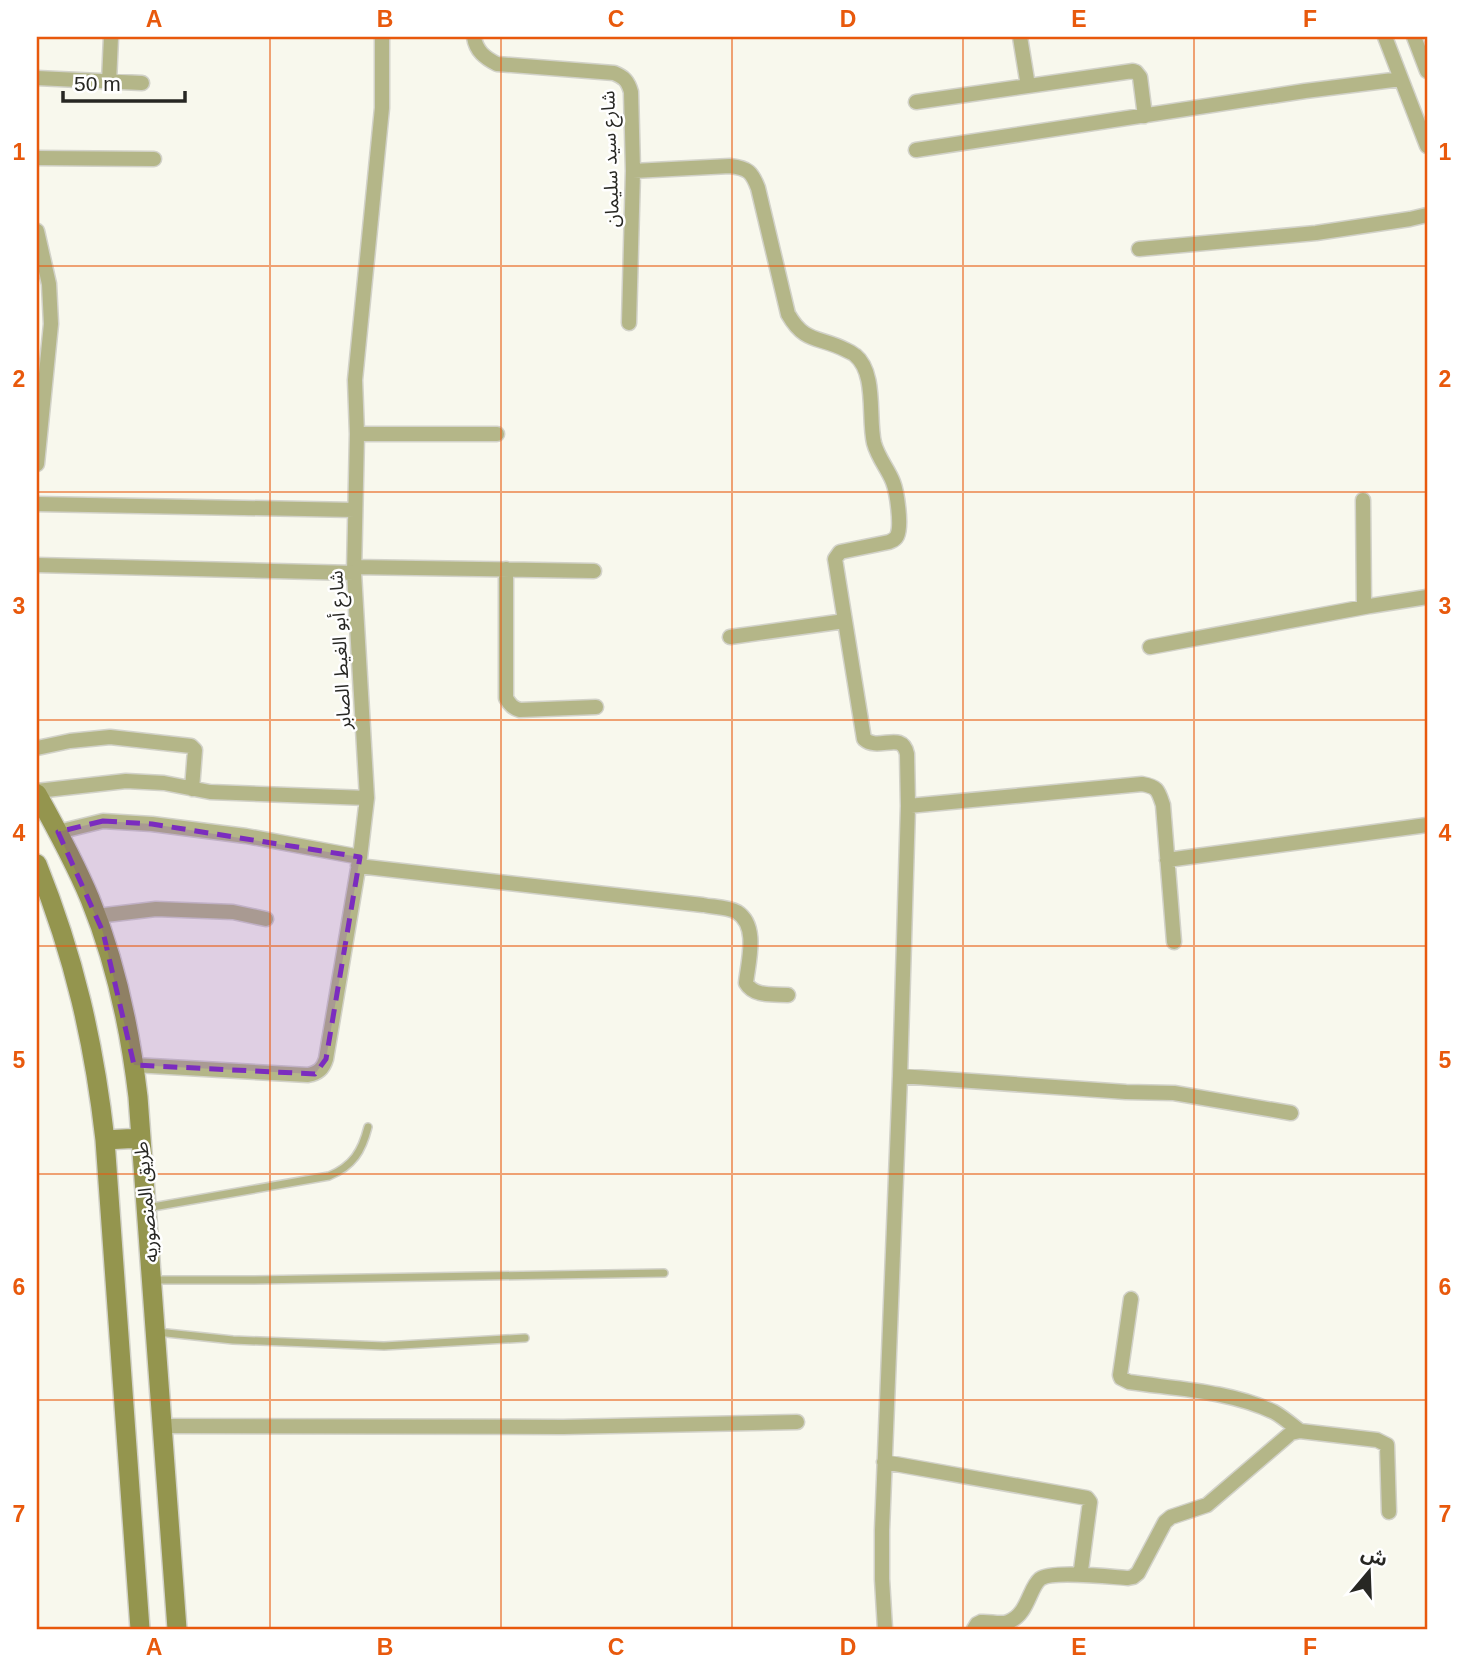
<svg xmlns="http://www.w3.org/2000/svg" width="1464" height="1666" font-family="Arial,'Noto Sans Arabic',sans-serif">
<rect width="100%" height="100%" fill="#f8f8ed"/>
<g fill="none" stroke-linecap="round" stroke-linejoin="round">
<g stroke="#d2d2c9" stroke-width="10">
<path id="lane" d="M147,1208L329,1176C353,1166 362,1151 368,1127
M153,1280H249L664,1273
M157,1332L233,1340L384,1346L525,1338"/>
</g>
<g stroke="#d2d2c9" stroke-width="17">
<path id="street" d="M474,37C476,51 485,58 497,64L614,73C624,77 628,81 631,92L633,171L629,323
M1020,37L1028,86
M1385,37L1427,146
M1414,37L1427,71
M37,78L142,83
M109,82L111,37
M916,102L1133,71L1136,72L1140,77L1145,116
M916,150L1305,91L1401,79
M37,158L154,159
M633,171L730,166C748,168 752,172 758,188L788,314C805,344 819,336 846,350C846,350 855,354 855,355C877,373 868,418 874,443C878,458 888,469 893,482C897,492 902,526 897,536C895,540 893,540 889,542L840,552L835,559L864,739C879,752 902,730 907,754L908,806L900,1076L882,1530V1579L885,1629
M37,231L49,284L51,324L37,464
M1139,249L1316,233L1410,219L1427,215
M357,434H497
M1363,500L1364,607
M37,504L355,510
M37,565L354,573
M354,567L594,571
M506,569V698C510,705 513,708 520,710L596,707
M730,637L845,621
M1150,647L1370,606L1427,597
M37,748L70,741L110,737L191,746L195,750L192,789
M37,791L126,781L164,783L210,792L367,798
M908,806L1142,784C1158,787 1158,790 1163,805L1174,942
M58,832L103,821L152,824L246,836L360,857
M1167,860L1427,825
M358,866L703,905C713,907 728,907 737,912C759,926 748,962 746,983C754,997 773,994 788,995
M97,916L156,909L233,912L266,919
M134,1065L308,1075C318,1073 323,1069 326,1059L360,857L367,798L354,573L357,434L355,380L382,108V37
M900,1076L1126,1092L1174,1093L1291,1113
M1131,1299L1120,1375L1121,1378L1129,1382C1177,1389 1230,1391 1274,1412C1283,1417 1292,1425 1300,1431
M163,1426L563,1427L797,1422
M884,1462L1087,1498L1090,1502L1081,1570L1083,1574
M974,1629L977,1624L981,1622C989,1621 1000,1625 1008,1622C1028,1615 1029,1588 1040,1579C1052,1570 1112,1577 1128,1578L1133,1577L1138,1573L1165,1522L1171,1517L1207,1505L1291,1433L1300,1431L1377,1440L1387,1445L1389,1512"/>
</g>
<g stroke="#d2d2c9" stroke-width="22">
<path id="secondary" d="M37,794C56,828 75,863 90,899C116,963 130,1029 138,1097L177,1629
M37,864C74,956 94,1042 105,1140L140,1629
M105,1140L141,1138"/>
</g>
<use href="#lane" stroke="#b4b688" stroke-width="7"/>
<use href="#street" stroke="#b4b688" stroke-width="14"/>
<use href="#secondary" stroke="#94954e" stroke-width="19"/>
</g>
<path fill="#7b2cbf" fill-opacity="0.2" stroke="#7b2cbf" stroke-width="5" stroke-dasharray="14 9" stroke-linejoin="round" d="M103,821L152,824L360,857L326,1059L315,1074L134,1065L103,932L58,832Z"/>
<path fill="none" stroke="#e8590c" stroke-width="2" stroke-opacity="0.55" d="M270,37V1629M501,37V1629M732,37V1629M963,37V1629M1194,37V1629M37,266H1427M37,492H1427M37,720H1427M37,946H1427M37,1174H1427M37,1400H1427"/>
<g text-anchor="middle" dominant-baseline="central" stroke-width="5" stroke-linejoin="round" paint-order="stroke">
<g font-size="19" fill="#272723" stroke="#fff">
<text transform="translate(610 159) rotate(-92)">شارع سيد سليمان</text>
<text transform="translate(340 650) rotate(-93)">شارع أبو الغيط الصابر</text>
<text transform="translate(146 1202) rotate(-95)">طريق المنصوريه</text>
</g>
</g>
<rect width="1464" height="1666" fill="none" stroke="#ffffff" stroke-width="77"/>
<g transform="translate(1369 1572) rotate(19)" stroke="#ffffff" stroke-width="5" paint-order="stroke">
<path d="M0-5L12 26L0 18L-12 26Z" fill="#272723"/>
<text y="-10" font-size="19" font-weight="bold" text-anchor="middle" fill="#272723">ش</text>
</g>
<path d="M63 91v10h122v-10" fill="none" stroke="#272723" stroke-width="3.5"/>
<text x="74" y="91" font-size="21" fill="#272723" stroke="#ffffff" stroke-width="5" paint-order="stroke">50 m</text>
<rect x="38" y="38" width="1388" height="1590" fill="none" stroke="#e8590c" stroke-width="2.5"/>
<g font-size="23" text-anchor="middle" font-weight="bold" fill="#e8590c">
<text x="154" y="27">A</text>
<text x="385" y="27">B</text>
<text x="616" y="27">C</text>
<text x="848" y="27">D</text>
<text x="1079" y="27">E</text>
<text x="1310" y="27">F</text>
<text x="19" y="160">1</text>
<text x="1445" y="160">1</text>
<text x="19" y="387">2</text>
<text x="1445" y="387">2</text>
<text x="19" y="614">3</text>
<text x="1445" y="614">3</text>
<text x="19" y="841">4</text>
<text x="1445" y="841">4</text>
<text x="19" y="1068">5</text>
<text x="1445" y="1068">5</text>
<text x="19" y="1295">6</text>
<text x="1445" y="1295">6</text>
<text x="19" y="1522">7</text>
<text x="1445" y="1522">7</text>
<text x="154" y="1655">A</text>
<text x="385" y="1655">B</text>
<text x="616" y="1655">C</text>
<text x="848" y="1655">D</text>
<text x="1079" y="1655">E</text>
<text x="1310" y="1655">F</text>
</g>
</svg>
